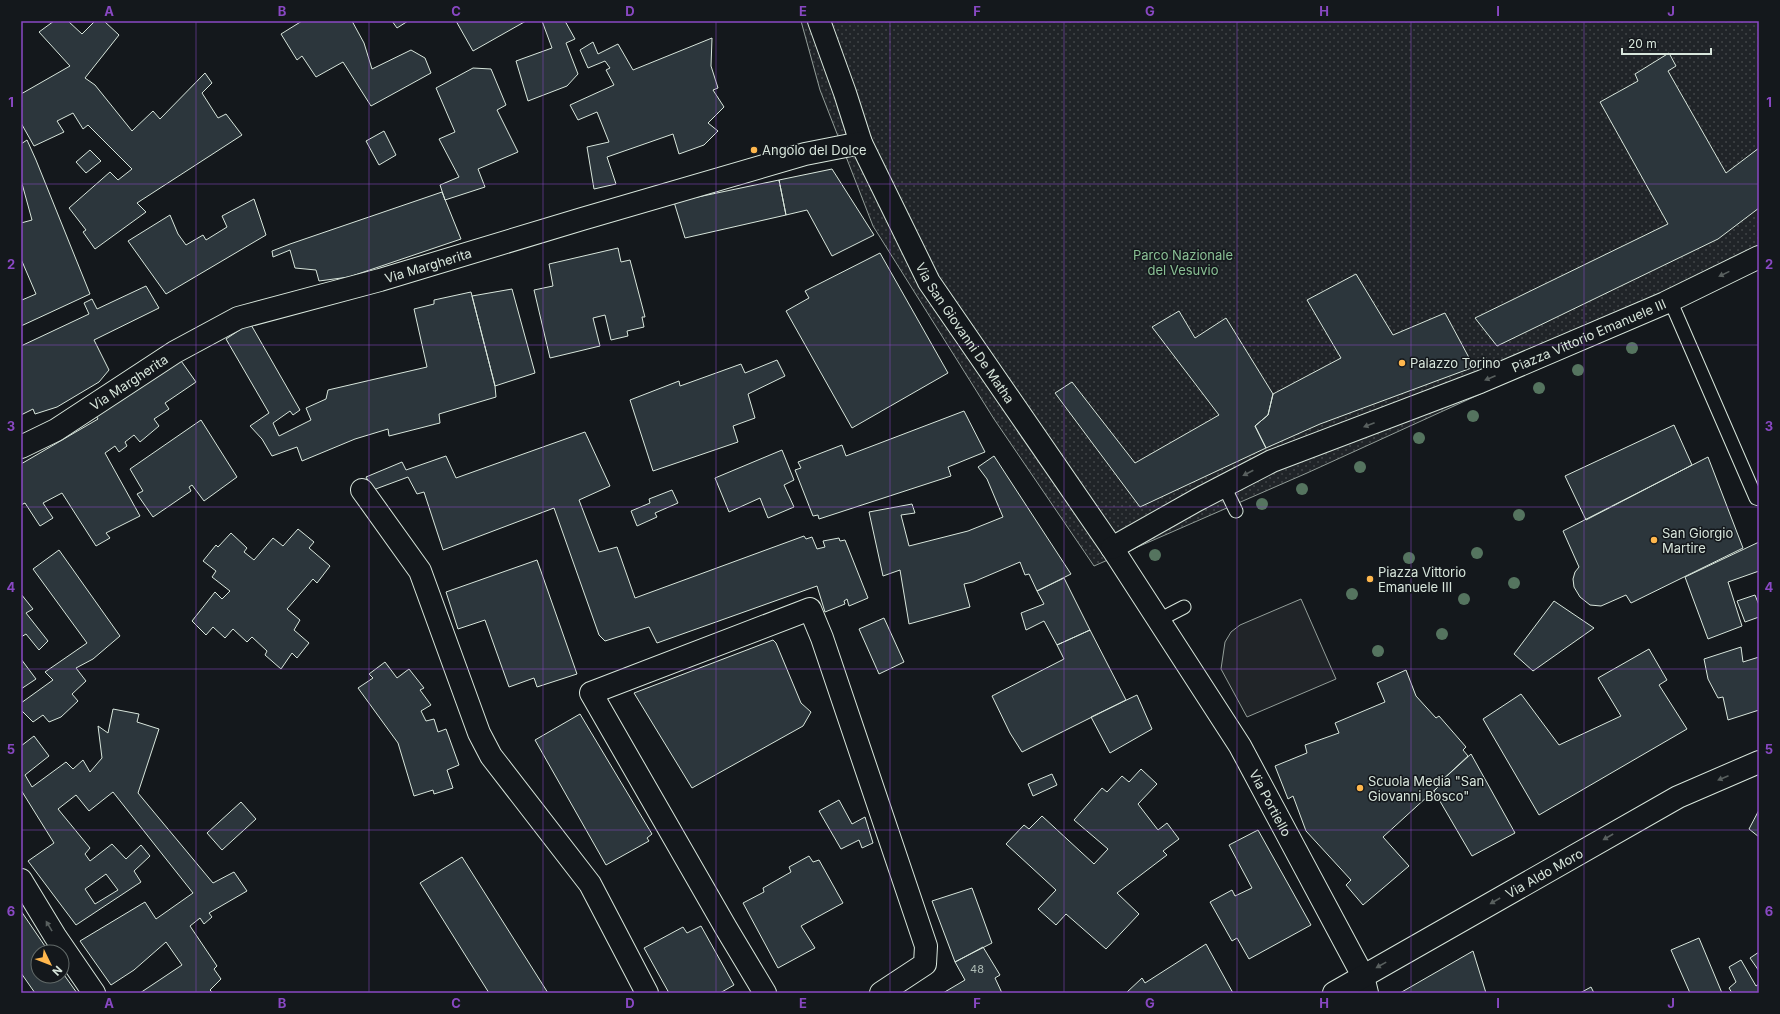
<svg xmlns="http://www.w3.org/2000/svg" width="1780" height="1014" font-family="Inter,sans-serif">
<defs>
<pattern id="park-dots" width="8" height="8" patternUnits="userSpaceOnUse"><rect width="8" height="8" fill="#202428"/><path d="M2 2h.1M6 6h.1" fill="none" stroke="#404447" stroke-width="1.8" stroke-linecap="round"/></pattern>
</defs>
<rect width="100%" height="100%" fill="#14181c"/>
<path fill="#202428" stroke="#939e99" d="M1301,599L1336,679L1247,717L1221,669L1225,642L1231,632L1240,625Z"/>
<path fill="url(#park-dots)" stroke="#939e99" d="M801,21H1759V267L1307,473L1094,566L994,419L873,226L820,90Z"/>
<path fill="#2c363c" stroke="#d8e6dc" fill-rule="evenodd" d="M54,21H68L82,34L95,21H104L119,35L85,78L95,85L132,131L153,111L160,119L205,73L212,83L202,93L218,118L226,114L242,135L137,203L146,212L95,249L83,232L86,230L69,208L110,172L118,180L132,169L88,125L83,129L73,113L57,121L64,132L34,146L21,123V94L70,66L39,32Z
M302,21H352L364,43L372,69L411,50L425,58L431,73L371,106L343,62L316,77L302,56L297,60L281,34Z
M392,21H408L397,28Z
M456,21H526L473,51Z
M542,21H565L575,39L566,43L578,74L567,86L528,101L516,61L552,48Z
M712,38L711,66L718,88L713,90L724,107L708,123L718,131L704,145L679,154L673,134L607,157L616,184L594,189L587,147L609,142L597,112L578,120L570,105L614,85L606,70L610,68L605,61L588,68L580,50L593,42L598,54L618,44L633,70Z
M1669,53L1676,66L1668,71L1726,173L1759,148V208L1718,239L1497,346L1475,318L1668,224L1600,102L1638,81L1635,74Z
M473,68L491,69L506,105L497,110L518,152L478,169L485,187L445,200L440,185L459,177L439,139L455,132L436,88Z
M384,131L396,155L379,165L366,141Z
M27,140L36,160L90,294L21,326V299L22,300L36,294L21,259V223L32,220L21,180V144Z
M90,150L101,161L86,173L76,162Z
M832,169L874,235L832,256L807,210L786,215L779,180Z
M779,180L786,215L685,238L674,202Z
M442,192L461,239L349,277L319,281L316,270L295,268L290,250L273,257L272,251L290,244Z
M254,199L266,235L166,294L128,241L170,215L178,234L186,245L203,235L206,240L227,227L222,216Z
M618,248L621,262L630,260L645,317H642L644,327L627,331L628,336L611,340L605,315L593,318L600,346L550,358L534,290L553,286L549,264Z
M880,253L948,373L852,428L786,311L809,298L805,291Z
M1356,274L1393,335L1445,313L1474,367L1320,424L1266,448L1255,426L1268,415L1273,394L1341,358L1307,300Z
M146,286L159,308L94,340L109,370L99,382L57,407L35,414L33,409L21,415V346L89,314L84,303L92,299L97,309Z
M512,289L535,373L495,386L472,296Z
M471,292L495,386L496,397L439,414L440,423L389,436L388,429L355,439L302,461L297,447L272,456L262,439L250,426L269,413L226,339L250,323L300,410L293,415L290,411L273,423L279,436L311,420L306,408L326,399L328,390L427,367L414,309L434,304V300Z
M1179,311L1195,338L1226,318L1273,394L1268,415L1255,426L1266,448L1140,507L1055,393L1072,382L1135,463L1219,415L1152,327Z
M179,358L196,382L165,403L169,409L154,419L159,426L140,442L134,435L125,442L127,446L119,452L115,446L105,453L140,516L106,533L110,538L96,546L62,493L43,503L53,518L40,526L25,503L21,505V464L98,419L96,416Z
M777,360L785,376L748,394L755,418L733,426L738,442L653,471L630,400L679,381L680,386L741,364L745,373Z
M964,411L985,452L948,467L951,476L819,519L818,515L813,516L795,470L801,468L798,462L842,445L846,456Z
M201,420L237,477L204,501L192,485L189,487L191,491L153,517L137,494L143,491L130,469Z
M1674,425L1692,465L1586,520L1565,476Z
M585,432L610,486L579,500L599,552L617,547L635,598L804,536L806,539L812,537L817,549L825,547L823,541L839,538L840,541L845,540L868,598L849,606L847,599L844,601L845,604L825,612L817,586L657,643L649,627L605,641L599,635L554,508L443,550L424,492L417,494L408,477L373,490L366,477L402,462L406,470L446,456L456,478Z
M782,450L794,480L784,485L794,507L768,518L760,498L729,512L715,478Z
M994,456L1071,574L1037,591L1029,574L1025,575L1020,562L973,582L964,584L970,607L909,624L900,570L883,576L869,512L912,504L915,513L901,515L909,546L968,531L1003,517L987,479L978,467Z
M1708,457L1743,548L1631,603L1626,595L1601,606L1590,605L1580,597L1574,587L1573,579L1575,572L1579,567L1563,531Z
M672,490L678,503L655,513L657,517L637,526L631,511L650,503L649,499Z
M298,529L314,542L309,548L330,566L317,583L313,579L287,609L300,620L294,630L309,643L297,658L292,653L281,669L265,655L267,651L252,637L247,642L233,629L225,638L213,627L206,635L192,621L215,592L222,599L230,591L212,577L216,571L203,561L216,545L218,547L231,533L247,548L244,552L254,560L273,538L283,546Z
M1759,542V571L1728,582L1742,626L1708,639L1685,577Z
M59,550L120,636L93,659L76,668L86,681L72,694L78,701L61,717L49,722L43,715L33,722L21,710V703L53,680L45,672L87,643L33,569Z
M537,560L577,674L537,687L534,678L509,687L485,620L458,629L446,592Z
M1064,578L1090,630L1057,645L1044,621L1026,630L1021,613L1044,604L1037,591Z
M21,594L33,609L26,613L48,641L39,650L26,634L21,637Z
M1755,595L1759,605V617L1745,622L1737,601Z
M1554,601L1594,628L1533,671L1514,654Z
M884,618L904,662L879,674L859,629Z
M1090,630L1126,700L1022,752L1010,733L992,696L1064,659L1057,645Z
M773,640L776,643L801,703L811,712L803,726L692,788L634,693Z
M1741,647L1743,662L1759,657V710L1728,720L1723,697L1718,698L1708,679L1704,659Z
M1649,649L1667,680L1659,685L1687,729L1539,815L1483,719L1521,694L1559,745L1621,716L1598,678Z
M21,659L36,679L21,689Z
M385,662L397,678L409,669L424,688L420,690L431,705L421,711L426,721L434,719L438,732L446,729L459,765L447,770L453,788L434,794L433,790L414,796L398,743L358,688L373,678L369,674Z
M1406,670L1416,696L1436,718L1439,716L1466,747L1463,750L1468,756L1438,784L1439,786L1383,837L1409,866L1363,905L1346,885L1351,880L1306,831L1293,796L1288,799L1275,766L1307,753L1305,745L1339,733L1335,723L1385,702L1377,683Z
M1137,695L1152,729L1110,753L1091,717Z
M113,709L139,714L137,722L159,729L138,793L213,883L234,872L247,891L209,913L212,917L204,924L200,918L190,926L217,966L214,969L221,979L210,990L213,993H140L182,965L166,942L134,970L111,985L80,941L145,902L156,919L193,893L113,792L89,811L76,795L58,809L90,848L85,854L90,861L112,844L126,859L141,845L150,856L134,871L141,882L76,925L28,861L54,843L21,790V746L34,736L49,756L25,775L32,787L66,762L73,769L83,760L90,772L102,758L98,726L108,733ZM106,874L118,890L95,904L85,889Z
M580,714L652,834L647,838L649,841L606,865L535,740Z
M1471,754L1515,833L1472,856L1434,791L1439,786L1438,784Z
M1141,769L1157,784L1138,804L1158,830L1167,823L1179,839L1163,851L1167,855L1117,893L1139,914L1106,949L1066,914L1056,925L1038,909L1056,890L1006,844L1024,825L1029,829L1042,816L1094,864L1108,849L1074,820L1102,788L1107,792L1122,776L1129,782Z
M1052,774L1057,785L1033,796L1028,784Z
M839,800L852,824L865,817L873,843L862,848L859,840L841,849L819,811Z
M241,802L256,819L222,850L207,833Z
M1759,810V837L1749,829Z
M1258,830L1311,925L1249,959L1237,938L1232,941L1210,902L1232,890L1235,896L1252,888L1229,845Z
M809,856L813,862L819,860L843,903L801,926L815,948L778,968L743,903L764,892L763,888L791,872L789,867Z
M462,857L548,993H489L420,883Z
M972,888L992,943L955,962L932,901Z
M21,911L49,952H38V976H62V972L77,993H35L21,973Z
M701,926L734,985L720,993H669L644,948L683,927L687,933Z
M1699,938L1722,993H1690L1671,950Z
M1206,944L1233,993H1126L1142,978L1145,983Z
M983,947L1000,975L995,978L1002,993H943L965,980L955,962Z
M1473,951L1486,993H1400Z
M1759,952V971L1750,958Z
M1741,960L1756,986L1759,984V993H1732L1729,988L1736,982L1729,967Z
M1591,987L1594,993H1580Z"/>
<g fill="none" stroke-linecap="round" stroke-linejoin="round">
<g stroke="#d8e6dc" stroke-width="15">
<path id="service" d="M1670,300L1756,498L1759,499
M1224,486L1236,511
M1157,621L1184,607"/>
</g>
<g stroke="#d8e6dc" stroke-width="24">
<g id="minor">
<path id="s1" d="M819,21L845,93L861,143L929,282L1112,548L1240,746L1363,976L1367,993"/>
<path id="s2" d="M21,447L56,430L175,352L238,318L380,280L582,219L805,154L861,143"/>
<path d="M362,490L420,571L479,733L491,756L590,884L647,993"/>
<path id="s3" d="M1112,548L1197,500L1272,461L1480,382L1665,303L1759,257"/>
<path d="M21,880L55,936L94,993"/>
<path d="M765,993L726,928L591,693L810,609L822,638L926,946L925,964L881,993"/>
<path id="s4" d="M1334,993L1678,797L1759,762"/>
</g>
</g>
<use href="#service" stroke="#14181c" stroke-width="13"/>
<use href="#minor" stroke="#14181c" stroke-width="22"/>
</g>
<g fill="#55745f">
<circle cx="1632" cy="348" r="6"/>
<circle cx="1578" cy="370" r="6"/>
<circle cx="1539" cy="388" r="6"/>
<circle cx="1473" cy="416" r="6"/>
<circle cx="1419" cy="438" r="6"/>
<circle cx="1360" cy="467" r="6"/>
<circle cx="1302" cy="489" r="6"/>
<circle cx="1262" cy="504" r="6"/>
<circle cx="1519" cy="515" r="6"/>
<circle cx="1477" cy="553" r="6"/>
<circle cx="1155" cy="555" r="6"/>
<circle cx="1409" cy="558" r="6"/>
<circle cx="1514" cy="583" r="6"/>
<circle cx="1352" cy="594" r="6"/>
<circle cx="1464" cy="599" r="6"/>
<circle cx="1442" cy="634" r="6"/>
<circle cx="1378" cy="651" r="6"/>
</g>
<defs><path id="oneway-solid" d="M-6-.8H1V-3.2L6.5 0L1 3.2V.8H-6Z"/></defs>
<g fill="#59605f">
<use href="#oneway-solid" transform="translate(1724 274) rotate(154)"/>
<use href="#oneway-solid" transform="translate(1490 378) rotate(157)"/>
<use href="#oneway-solid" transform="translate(1369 425) rotate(159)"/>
<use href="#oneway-solid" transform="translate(1248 473) rotate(153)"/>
<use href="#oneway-solid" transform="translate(1723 778) rotate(157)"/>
<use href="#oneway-solid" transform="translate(1608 837) rotate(150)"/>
<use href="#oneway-solid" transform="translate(1495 901) rotate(150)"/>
<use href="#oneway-solid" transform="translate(49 926) rotate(-121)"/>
<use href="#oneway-solid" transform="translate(1381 965) rotate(151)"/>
</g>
<path fill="none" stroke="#8948c3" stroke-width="1" stroke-opacity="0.55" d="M196,21V993M369,21V993M543,21V993M716,21V993M890,21V993M1064,21V993M1237,21V993M1411,21V993M1584,21V993M21,184H1759M21,345H1759M21,507H1759M21,669H1759M21,830H1759"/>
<g fill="#ffb74d" stroke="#14181c" stroke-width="1.5">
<circle cx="754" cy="150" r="4"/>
<circle cx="1402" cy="363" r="4"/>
<circle cx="1654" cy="540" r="4"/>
<circle cx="1370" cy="579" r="4"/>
<circle cx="1360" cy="788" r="4"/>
</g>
<g text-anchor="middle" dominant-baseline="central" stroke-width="3" stroke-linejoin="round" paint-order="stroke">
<g font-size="11" fill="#adbab4">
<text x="977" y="969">48</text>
</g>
<g font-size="13" fill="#d8e6dc" stroke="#14181c" text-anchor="start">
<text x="762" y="150">Angolo del Dolce</text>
<text x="1410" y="363">Palazzo Torino</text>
<text x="1662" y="533">San Giorgio<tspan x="1662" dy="15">Martire</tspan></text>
<text x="1378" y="572">Piazza Vittorio<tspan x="1378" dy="15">Emanuele III</tspan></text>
<text x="1368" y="781">Scuola Media "San<tspan x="1368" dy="15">Giovanni Bosco"</tspan></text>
</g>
<g font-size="13" fill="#8ac095" stroke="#14181c">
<text x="1183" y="255">Parco Nazionale<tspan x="1183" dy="15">del Vesuvio</tspan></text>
</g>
<g font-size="13" fill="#d8e6dc" stroke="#14181c">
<text stroke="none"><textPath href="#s2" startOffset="450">Via Margherita</textPath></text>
<text stroke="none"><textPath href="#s1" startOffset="346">Via San Giovanni De Matha</textPath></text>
<text stroke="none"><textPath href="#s3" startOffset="523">Piazza Vittorio Emanuele III</textPath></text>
<text stroke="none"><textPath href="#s2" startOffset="126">Via Margherita</textPath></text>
<text stroke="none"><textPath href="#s1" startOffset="907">Via Portiello</textPath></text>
<text stroke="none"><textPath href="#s4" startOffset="242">Via Aldo Moro</textPath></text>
</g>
</g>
<rect width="1780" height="1014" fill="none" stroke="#14181c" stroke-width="44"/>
<g transform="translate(50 964) rotate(133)"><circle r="19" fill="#14181c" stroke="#626a69"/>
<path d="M0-3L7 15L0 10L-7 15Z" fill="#ffb74d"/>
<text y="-6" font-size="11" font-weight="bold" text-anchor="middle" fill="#d8e6dc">N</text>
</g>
<path d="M1622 48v6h89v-6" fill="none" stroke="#d8e6dc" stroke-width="2"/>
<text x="1628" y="48" font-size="12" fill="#d8e6dc" stroke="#14181c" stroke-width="3" paint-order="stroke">20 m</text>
<rect x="22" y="22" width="1736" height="970" fill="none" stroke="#8948c3" stroke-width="1.5"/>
<g font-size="13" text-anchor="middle" font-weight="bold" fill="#8948c3">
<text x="109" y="16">A</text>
<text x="282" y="16">B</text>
<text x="456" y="16">C</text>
<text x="630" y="16">D</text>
<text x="803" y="16">E</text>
<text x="977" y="16">F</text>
<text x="1150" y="16">G</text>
<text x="1324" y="16">H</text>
<text x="1498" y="16">I</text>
<text x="1671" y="16">J</text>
<text x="11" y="107">1</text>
<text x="1769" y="107">1</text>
<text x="11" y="269">2</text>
<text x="1769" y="269">2</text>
<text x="11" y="431">3</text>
<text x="1769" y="431">3</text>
<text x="11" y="592">4</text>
<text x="1769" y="592">4</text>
<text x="11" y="754">5</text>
<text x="1769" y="754">5</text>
<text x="11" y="916">6</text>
<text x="1769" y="916">6</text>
<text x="109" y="1008">A</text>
<text x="282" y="1008">B</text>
<text x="456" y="1008">C</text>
<text x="630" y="1008">D</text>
<text x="803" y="1008">E</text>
<text x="977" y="1008">F</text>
<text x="1150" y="1008">G</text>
<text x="1324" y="1008">H</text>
<text x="1498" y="1008">I</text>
<text x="1671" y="1008">J</text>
</g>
</svg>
